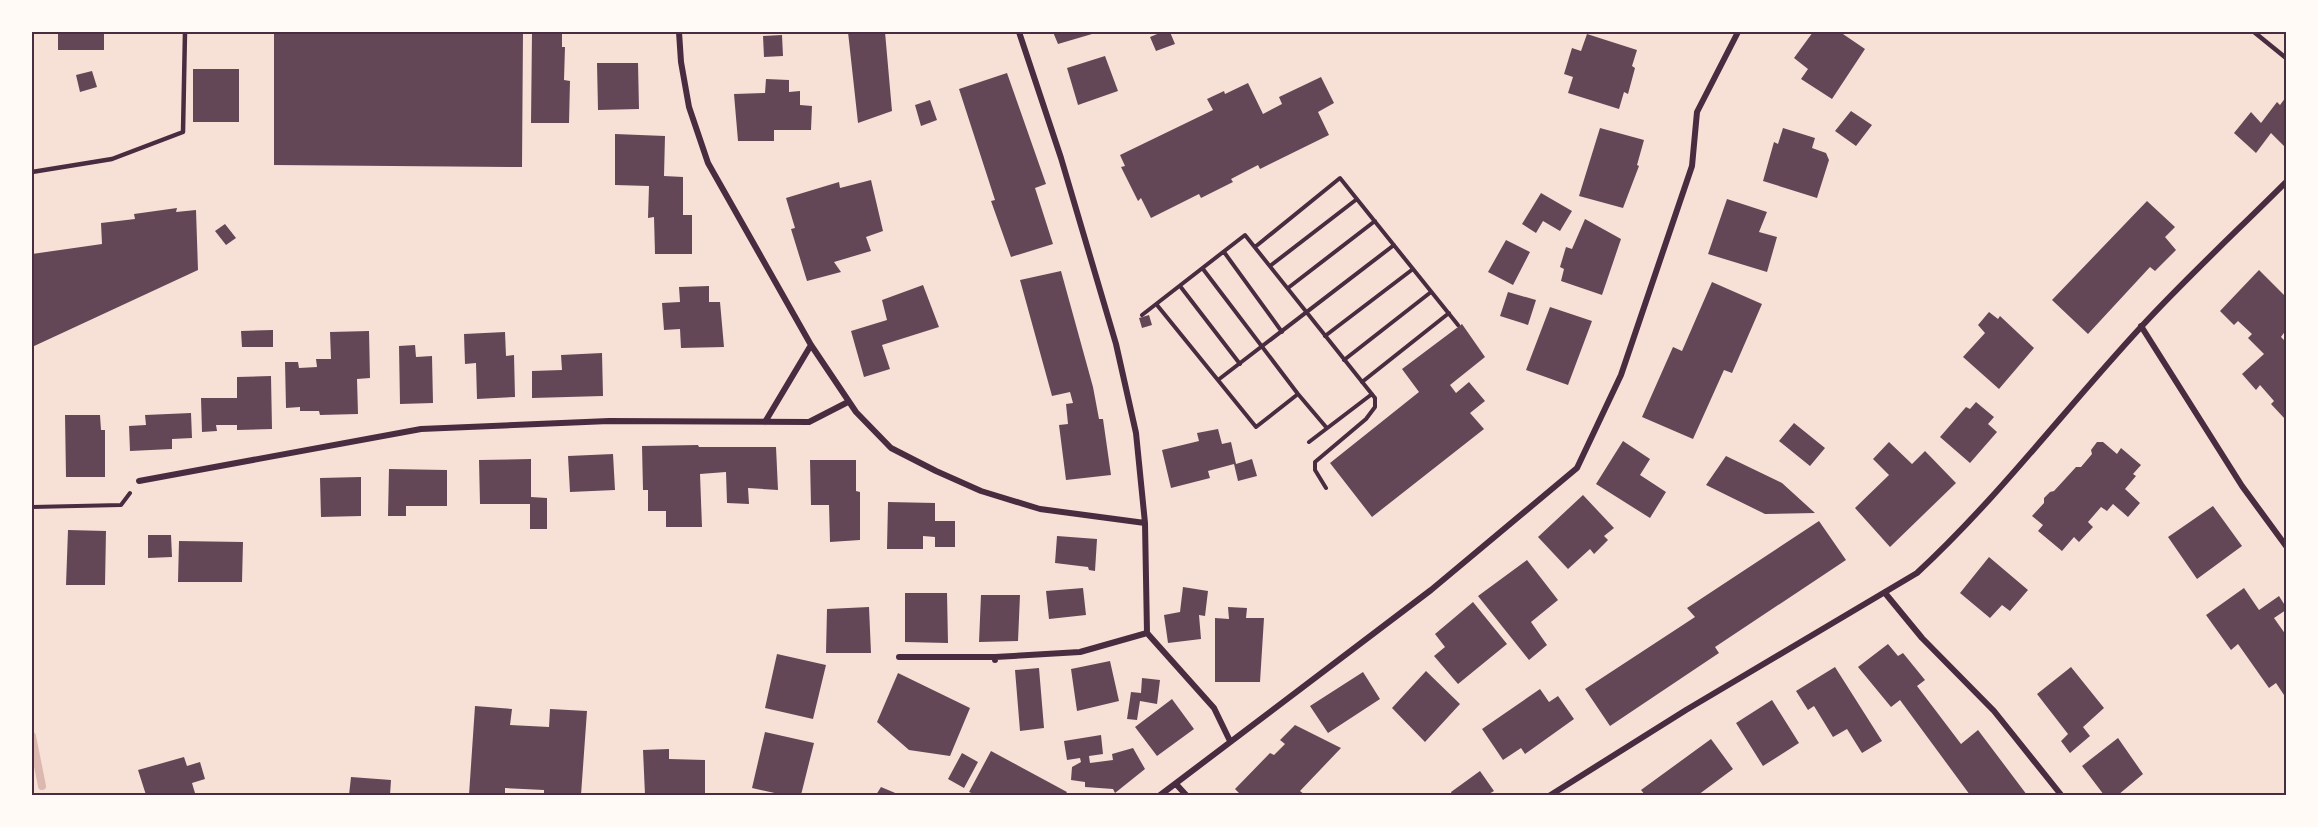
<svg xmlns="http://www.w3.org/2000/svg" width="2318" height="827" font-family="'Source Serif 4',serif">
<rect width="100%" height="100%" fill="#f7e1d7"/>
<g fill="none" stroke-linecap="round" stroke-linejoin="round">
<path stroke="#dcb8b0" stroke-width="8" d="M32,736L42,786"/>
</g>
<path fill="#644757" d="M58,32H104V50H58Z
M274,32H523L522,167L274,165Z
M532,32H562V47H565L564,80L570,81L569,123H531Z
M848,32H885L892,111L858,123Z
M1053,32H1091L1092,34L1058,44Z
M1162,32H1170L1175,44L1156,51L1150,37Z
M1813,32H1840L1865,49L1832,99L1801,79L1808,69L1794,58Z
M1587,34L1637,50L1632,66L1635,68L1628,94L1624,92L1619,109L1568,93L1573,77L1564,74L1572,48L1581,51Z
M782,35L783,56L764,57L763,36Z
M1105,56L1118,91L1078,105L1067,68Z
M597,63H638L639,109L598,110Z
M193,69H239V122H193Z
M92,71L97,87L80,92L76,75Z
M1007,73L1046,184L1035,188L1053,244L1011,257L991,201L995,200L959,89Z
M1321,77L1334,103L1318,112L1329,135L1260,169L1258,165L1231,179L1233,182L1201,198L1199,194L1151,218L1141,198L1138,201L1121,167L1125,166L1120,155L1213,110L1207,99L1224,91L1225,94L1248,83L1263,114L1282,104L1279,97Z
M766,79L789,80V92L800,91V105L812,106L811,130H774V141H738L734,94L765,93Z
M2286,97V148L2271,133L2256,153L2234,133L2251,112L2261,123L2277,102L2280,105Z
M930,100L937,120L921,126L915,105Z
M1851,111L1872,125L1856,146L1835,131Z
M1600,128L1644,140L1637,165L1639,166L1623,208L1579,196Z
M1783,128L1815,138L1812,148L1826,153L1829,160L1817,198L1763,181L1774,142L1778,144Z
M615,134L665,136L664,176L683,177V215H692V254H655L654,217L648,218L649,186L615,185Z
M871,180L883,231L866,237L871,251L834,262L841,272L807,281L791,229L795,228L786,198L839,182L840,188Z
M1541,193L1572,211L1560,231L1543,221L1536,233L1522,224Z
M1727,199L1767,212L1759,232L1777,237L1767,272L1708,254Z
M2147,201L2175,227L2165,237L2176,250L2155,271L2150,267L2088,334L2052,300Z
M177,208L176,212L196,210L198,270L32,347V254L102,244L101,223L135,219L134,214Z
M1585,219L1621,239L1602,295L1561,281L1564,269L1560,267L1566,247L1572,249Z
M225,224L236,238L226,245L215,231Z
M1506,240L1530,252L1513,285L1488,272Z
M2259,270L2286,297V330L2281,337L2286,342V417L2285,419L2271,404L2274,401L2260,385L2256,390L2242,374L2264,354L2248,338L2252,334L2238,321L2234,325L2220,311Z
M1061,271L1093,387L1099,419H1103L1111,475L1066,480L1059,425L1068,424L1066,404L1073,403L1070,392L1052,396L1020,280Z
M1712,282L1762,304L1732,373L1724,370L1693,439L1642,417L1673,347L1682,351Z
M923,285L939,327L882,345L890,369L864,377L851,331L887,320L882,300Z
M709,286V302H720L724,347L681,348L680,329L664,330L662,303L680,302L679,287Z
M1508,292L1536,300L1528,325L1500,316Z
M1550,307L1592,321L1568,385L1526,370Z
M1989,312L1998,319L2000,316L2034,348L1999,389L1963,357L1985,333L1978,325Z
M1149,315L1152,325L1142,328L1139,318Z
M1462,324L1485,357L1450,385L1456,393L1469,382L1485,401L1470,413L1484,429L1372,517L1330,463L1419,392L1402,369Z
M273,330V347H242L241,331Z
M369,331L370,378L357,379L358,414L320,415L319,411H300V407L286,408L285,362H298L299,368L317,367L316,359H331L330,332Z
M505,332L506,356L514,355L515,397L477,399L476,363L465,364L464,334Z
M415,345L416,357L432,356L433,403L400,404L399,346Z
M602,353L603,396L532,398V371L562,370L561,355Z
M271,376L272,429L237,430V425H216L217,431L202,432L201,398H237V377Z
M1976,402L1994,417L1988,424L1997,432L1970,463L1940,437L1966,407L1970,409Z
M191,413L192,438L172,439V449L130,451L129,426L146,425L145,415Z
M65,415H100L101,430H105V477H66Z
M1794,423L1825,448L1810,466L1779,441Z
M1218,429L1222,444L1231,442L1236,464L1252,459L1257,476L1238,481L1234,464L1208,471L1210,478L1171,488L1162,450L1199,441L1197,433Z
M1623,441L1650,459L1640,475L1666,492L1650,518L1596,484Z
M1889,442L1912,464L1925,451L1956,483L1890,547L1855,508L1889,475L1873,459Z
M2097,442H2103L2117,454L2121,448L2141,465L2133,474L2136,476L2125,489L2140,503L2128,517L2113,504L2107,511L2101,507L2088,522L2093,527L2079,542L2074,537L2062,551L2038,531L2043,525L2032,516L2044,503V498L2050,492L2054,491L2076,467H2081L2092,454L2091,450Z
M698,445L699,447H776L778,490L748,488L749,504L727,503L726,472L700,474L702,527H666V511H648V490H643L642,446Z
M613,454L615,490L570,492L568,456Z
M1726,456L1782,483L1815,513L1765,514L1706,485Z
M531,459V497L547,498V529H530V504H480L479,460Z
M810,460H856V491L860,492V540L830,542L829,505H811Z
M389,469L447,470V506H406V516H388Z
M361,477V516L321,517L320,478Z
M1583,495L1614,528L1604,536L1608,540L1594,554L1590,549L1568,569L1538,537Z
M888,502L935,503V521H955V547H935V537L923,536V549H887Z
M2213,506L2242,546L2197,579L2168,537Z
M1819,521L1846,560L1715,647L1719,653L1610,726L1585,689L1695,617L1687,608Z
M68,530L106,531L105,585H66Z
M148,535H171L172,557L148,558Z
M1057,536L1097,539L1095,571L1089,570L1088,567L1055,563Z
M179,541L243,542L242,582H178Z
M1989,557L2028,590L2010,611L2002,605L1990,618L1960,593Z
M1527,560L1558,600L1531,622L1547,645L1529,660L1478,596Z
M1183,587L1208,591L1205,616L1199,615L1201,639L1168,643L1164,615L1180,612Z
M1083,588L1086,615L1049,619L1046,591Z
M2244,588L2259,610L2279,596L2286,607V610L2274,618L2286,635V698L2276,683L2269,688L2238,644L2231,650L2206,615Z
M905,593H947L948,643L905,642Z
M981,595H1020L1018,641L979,642Z
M1473,602L1507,644L1458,684L1434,656L1445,647L1435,634Z
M869,607L871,653H826L827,609Z
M1228,607L1247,608L1246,618H1264L1260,682H1215V618L1229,619Z
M1888,644L1898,656L1903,653L1925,680L1917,686L1961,744L1978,730L2027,795H1970L1900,700L1891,707L1858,667Z
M777,654L826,665L813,719L765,708Z
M1110,661L1119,701L1077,711L1071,669Z
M1835,667L1882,741L1862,753L1847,729L1833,737L1814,706L1808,710L1796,691Z
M2071,667L2104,708L2083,727L2090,736L2070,753L2061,741L2068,734L2037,694Z
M1039,668L1044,728L1020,731L1015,670Z
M1426,671L1460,704L1425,742L1392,708Z
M1363,672L1380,699L1328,733L1310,706Z
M898,673L970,708L950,756L909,750L877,722Z
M1142,678L1160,680L1157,704L1140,701L1137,720L1127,719L1131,692L1141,693Z
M1540,689L1549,702L1558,696L1574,719L1525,754L1521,748L1503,760L1482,729Z
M1172,699L1194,729L1157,756L1135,727Z
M1772,700L1799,743L1763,766L1736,723Z
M475,706L512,709L510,725L549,727L550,709L587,711L581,795H544V790L505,788V795H469Z
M1295,725L1341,748L1300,791L1305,795H1241L1235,789L1270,753L1274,755L1285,744L1280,740Z
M765,732L814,743L801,795H784L752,788Z
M1101,735L1103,754L1089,756L1090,763L1113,760L1112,754L1133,748L1145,769L1115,793L1113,789L1085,787V782L1071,780L1072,767L1081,762L1080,758L1067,760L1064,741Z
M2118,738L2143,774L2118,795H2104L2082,766Z
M1711,739L1733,769L1698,795H1645L1641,790Z
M669,749V759L705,760V795H645L643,750Z
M991,751L1067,792L1065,795H976L969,792Z
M962,753L978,762L964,788L948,779Z
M184,757L187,766L200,762L205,779L192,783L195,793L190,795H146L138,770Z
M1480,771L1494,791L1487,795H1452L1451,792Z
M351,777L391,780L390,795H349Z
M881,787L900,795H876Z"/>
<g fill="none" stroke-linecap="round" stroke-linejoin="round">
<path stroke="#4a2c40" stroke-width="4" d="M1255,247L1340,178L1458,325
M1224,252L1282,332
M1270,266L1357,199
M1203,269L1298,394L1326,427
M1180,286L1240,364
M1288,288L1375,221
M1157,305L1256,427L1298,394
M1142,315L1245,235L1375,398V407L1366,419L1315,462V470L1326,488
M1325,336L1413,269
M1344,360L1431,292
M1218,380L1394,245
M1362,382L1449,313
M1309,442L1372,394
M32,507L121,505L130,493"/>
<path stroke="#4a2c40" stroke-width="4.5" d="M2254,32L2286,58
M32,172L112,159L183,132L185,32"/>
<path stroke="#4a2c40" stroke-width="6" d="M679,32L681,62L689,107L708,163L811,345L856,412L891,448L936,471L981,491L1040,509L1145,523
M1019,32L1061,158L1116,344L1136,433L1145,523L1147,633L1214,708L1230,741
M2141,326L2242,486L2286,546
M765,422L811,345
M139,481L421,429L609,421L809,422L848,402
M1885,593L1922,638L1994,711L2062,796
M899,657H995
M995,660V657L1080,652L1147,633
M1176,784L1187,796
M1159,796L1431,590L1577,468L1621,375L1692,166L1697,112L1738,32
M1549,796L1686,710L1917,573C1998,498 2066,408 2141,327C2187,277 2238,230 2286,182"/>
</g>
<rect width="2318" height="827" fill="none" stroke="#fffaf5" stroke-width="66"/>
<rect x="33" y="33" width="2252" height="761" fill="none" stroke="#4a2c40" stroke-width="2"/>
</svg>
